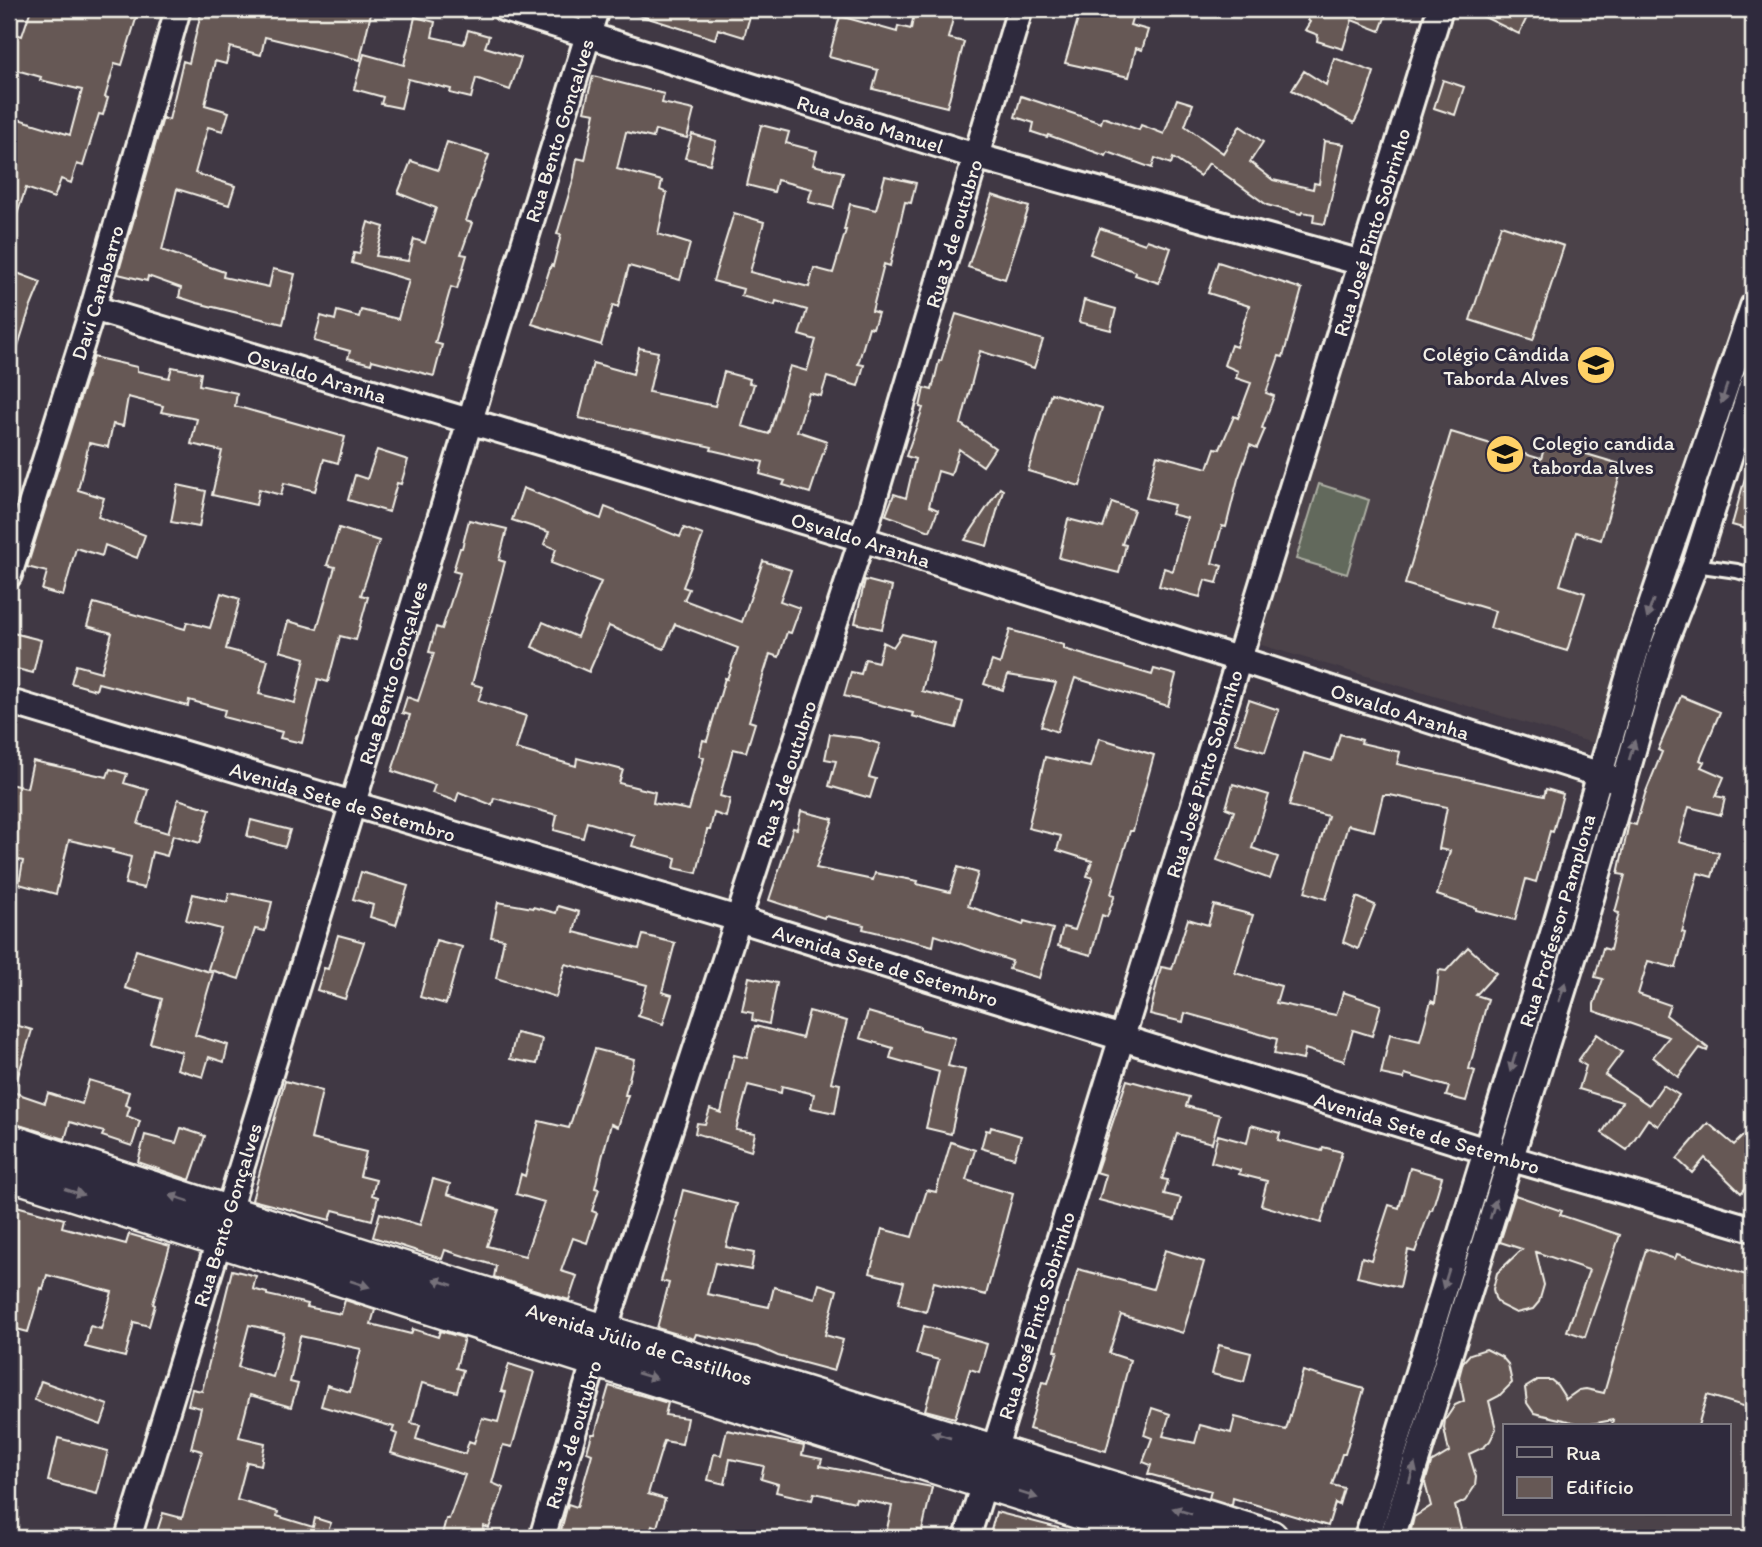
<svg xmlns="http://www.w3.org/2000/svg" width="1762" height="1547" font-family="Itim,sans-serif">
<rect width="100%" height="100%" fill="#403844"/>
<filter id="ink" filterUnits="userSpaceOnUse"><feTurbulence type="fractalNoise" baseFrequency=".0143" numOctaves="2"/><feDisplacementMap in="SourceGraphic" scale="14" xChannelSelector="R" yChannelSelector="G"/><feConvolveMatrix kernelMatrix="1 2 1 2 8 2 1 2 1" color-interpolation-filters="sRGB"/></filter>
<g filter="url(#ink)">
<path fill="#4b4249" fill-rule="evenodd" d="M1455,9H1753V264L1600,745L1258,644Z
M1513,1172L1753,1247V1538H1407L1450,1363ZM1505,1426H1729V1514H1505Z"/>
<path fill="#62695c" stroke="#abada2" stroke-width="2" d="M1319,484L1369,500L1347,574L1296,559Z"/>
<path fill="#665855" stroke="#f4f1e8" stroke-width="2" fill-rule="evenodd" d="M31,9H139L122,65L115,63L105,97L108,98L103,115L99,114L83,166L77,164L71,183L61,179L54,198L26,188L12,229H9V179L18,142L9,140V116L70,135L82,90L40,80L41,77L9,68V32L22,36Z
M202,9H372L360,60L265,37L261,55L230,47L226,64L215,61L205,105L229,112L223,131L208,127L195,173L235,186L229,205L177,189L162,250L224,272L223,277L269,287L273,269L295,274L283,324L197,303L179,297L181,288L148,276L147,281L118,274L163,118L169,120L183,61L189,63Z
M633,9H752L744,37L718,29L715,39L632,13Z
M927,9L955,11L948,38L964,42L947,107L873,89L878,70L829,57L840,16L897,32L898,26L911,29L914,14L925,16Z
M1081,9H1122L1134,12L1130,25L1148,30L1142,50L1136,48L1129,77L1065,63Z
M1312,9L1333,13L1326,11V9H1388L1380,31L1352,20L1343,49L1317,41L1318,35L1305,30L1310,22L1308,20Z
M1468,9H1531L1519,34Z
M415,17L435,22L432,37L464,44L468,30L489,36L485,47L521,58L510,90L476,78L471,98L450,93L451,89L408,79L401,108L381,104L383,97L354,89L364,54L404,65Z
M1334,58L1374,72L1363,105L1354,123L1292,90L1304,71L1326,85Z
M593,76L664,94L662,103L694,110L687,138L655,130L653,138L626,132L617,169L662,181L660,190L667,193L658,234L690,244L680,280L629,266L618,307L613,305L601,345L532,324L551,265L553,266L561,235L557,234L574,177L577,158L585,160L595,113L584,111Z
M1443,80L1464,87L1455,115L1434,108Z
M1021,96L1101,123L1103,117L1139,130L1141,125L1164,134L1177,99L1193,104L1185,126L1223,153L1240,126L1263,142L1250,162L1273,180L1313,189L1314,183L1319,184L1324,141L1344,144L1325,224L1313,222L1314,214L1302,212L1301,214L1267,205L1209,163L1200,176L1173,158L1171,164L1155,158L1152,168L1108,152L1106,156L1048,135L1047,137L1032,132L1034,123L1015,117Z
M761,125L789,132L786,143L817,151L813,165L843,172L833,208L808,202L812,189L777,180L774,192L747,185Z
M692,134L716,141L710,164L685,158Z
M447,142L489,155L466,221L472,223L461,254L467,255L457,289L451,287L435,343L442,345L434,376L372,360L371,364L348,358L350,351L314,341L321,316L335,320L337,311L359,317L361,310L398,319L409,280L352,263L354,253L359,254L368,222L384,227L376,256L408,261L414,239L425,243L436,208L398,193L411,161L438,170Z
M885,176L916,183L911,203L905,202L890,266L884,264L872,311L878,313L873,328L869,327L858,364L864,365L858,386L827,377L821,396L809,393L797,431L827,441L810,493L783,485L785,481L760,474L763,462L711,450L712,447L579,418L593,363L633,374L639,348L658,352L649,392L715,406L724,372L750,379L749,383L754,384L742,426L769,434L790,366L807,371L816,340L799,335L807,310L776,301L775,305L741,296L743,289L713,281L734,213L764,222L750,272L809,287L814,268L833,273L846,230H844L850,204L876,210Z
M992,195L1029,207L1005,279L968,267Z
M1501,225L1564,246L1533,340L1470,320Z
M1100,228L1145,244L1147,240L1171,248L1159,283L1135,275L1136,272L1090,254Z
M1218,262L1302,289L1283,357L1279,356L1266,393L1274,396L1262,428L1265,429L1257,448L1250,445L1238,479L1226,527L1222,526L1212,563L1222,566L1217,583L1205,580L1200,597L1159,586L1164,568L1173,571L1187,518L1171,514L1174,505L1146,498L1157,455L1208,468L1215,448L1220,449L1234,416L1238,418L1251,383L1236,378L1238,371L1224,365L1231,345L1236,347L1249,306L1208,293Z
M9,270L41,282L29,311L13,362H9Z
M1084,300L1116,309L1111,330L1079,322Z
M956,314L1043,340L1034,368L980,351L961,424L995,448L983,466L959,449L951,475L938,471L929,506L938,510L930,531L886,515L894,494L906,498L915,459L906,456L923,408L920,407L924,388L932,390L939,361H941Z
M93,357L137,367V371L169,378L172,367L201,373L199,385L237,393L235,406L345,437L338,463L324,459L315,491L284,483L281,495L259,489L256,505L212,495L222,451L191,444L197,419L161,412L163,406L128,397L123,426L113,424L108,447L89,443L78,490L104,498L98,517L145,535L137,558L105,545L102,556L76,548L63,596L42,590L47,572L27,567Z
M1051,393L1102,408L1080,486L1028,471Z
M1451,432L1541,459L1546,442L1623,465L1601,540L1576,532L1560,585L1585,593L1567,651L1490,628L1495,611L1405,584Z
M377,450L408,460L401,484L397,483L389,512L348,500L355,475L367,479Z
M1748,467L1753,468V531L1732,525Z
M178,485L206,491L199,527L171,522Z
M523,488L601,519L605,507L680,537L684,528L703,535L683,587L689,589L684,600L742,622L763,561L791,570L780,601L800,608L791,633L787,632L779,657L770,654L749,721L755,723L746,752L733,749L720,796L730,799L726,817L714,813L710,830H707L697,873L674,868L676,858L632,846L635,836L587,822L583,838L554,830L557,815L494,798L492,805L459,792L456,801L432,793L435,785L392,771L410,715L402,713L407,697L418,701L434,653L429,652L436,627L442,629L460,573L453,571L460,548H462L469,520L507,529L499,560L505,562L472,684L483,687L478,701L526,716L516,749L576,766L577,758L623,770L619,783L655,792L653,803L689,810L704,758L699,756L703,740L707,741L725,678L727,679L738,648L675,624L664,649L609,626L589,672L532,647L543,622L577,637L601,582L551,563L556,549L544,544L549,532L512,520Z
M1000,488L1003,490L987,546L965,540Z
M1112,502L1134,510L1122,544L1126,545L1119,573L1059,558L1068,519L1103,528Z
M339,528L379,541L361,595L368,597L356,640L340,636L328,682L318,679L302,743L280,738L282,732L223,717L225,710L189,700L188,706L98,683L96,690L71,683L76,665L101,672L112,633L87,626L94,603L185,629L187,622L210,628L221,593L240,599L226,649L268,660L259,694L295,703L305,658L280,651L288,621L317,629L335,567L327,565Z
M865,580L892,587L882,629L855,623Z
M1010,630L1064,645V649L1152,675L1154,669L1176,675L1168,706L1075,678L1057,732L1041,726L1056,683L1008,675L1003,690L984,684L992,661L1000,664Z
M9,632L41,640L33,673L9,667Z
M902,634L934,642L922,691L963,702L956,728L912,716L913,713L844,696L851,672L861,674L865,659L878,662L883,642L893,647Z
M1681,696L1720,712L1700,760L1704,762L1701,767L1724,777L1716,796L1725,798L1721,815L1689,807L1679,842L1719,853L1712,877L1698,873L1682,932L1685,933L1676,968L1648,961L1638,994L1670,1005L1666,1015L1708,1048L1707,1051L1700,1048L1678,1077L1653,1057L1669,1037L1594,1011V1004L1603,979L1595,977L1603,948L1610,950L1619,913L1615,912L1625,875L1618,874L1629,823L1636,825L1645,794L1662,752L1658,750Z
M1249,700L1279,710L1265,752L1235,743Z
M830,734L860,738L880,744L869,777L876,779L870,798L829,786L836,761L825,759Z
M1340,734L1362,740L1361,743L1400,752L1397,764L1544,796L1546,789L1563,794L1553,832L1550,831L1536,882L1526,879L1515,920L1476,910V908L1437,895L1450,851L1439,849L1447,807L1390,795H1383L1374,831L1348,825L1326,899L1305,892L1328,816L1289,806L1304,753L1332,761Z
M1099,738L1154,755L1133,831H1130L1111,894L1115,895L1107,917L1102,915L1091,955L1058,946L1063,927L1075,930L1093,878L1087,876L1092,861L1057,850L1061,836L1028,828L1045,757L1090,767Z
M33,761L107,777L110,769L127,774L124,783L148,790L138,824L168,833L178,799L210,809L200,843L173,835L167,856L152,852L144,888L125,884L131,857L112,852L113,850L69,840L56,894L19,884L23,861L11,858L15,841L9,839V784L27,788Z
M1233,784L1269,795L1252,848L1278,857L1270,879L1217,860L1234,811L1226,808Z
M801,811L833,819L816,868L873,880L875,873L918,881L917,884L950,892L958,867L978,873L968,906L1023,925L1024,921L1053,929L1039,978L1009,969L1012,961L935,935L933,946L863,929L864,925L825,916L824,918L769,900L793,828L797,829Z
M251,820L290,830L285,847L247,836Z
M361,872L408,886L396,925L370,917L373,905L353,899Z
M229,893L272,902L265,931L255,929L239,979L208,969L221,929L186,920L193,894L227,902Z
M1357,897L1375,905L1358,949L1343,942Z
M498,902L533,908V907L556,913L558,906L579,912L574,932L639,949L643,935L675,943L662,992L672,995L663,1024L638,1016L647,985L565,964L556,997L496,978L504,939L491,937Z
M1214,905L1253,915L1235,973L1281,986L1276,1003L1336,1015L1343,992L1381,1005L1372,1036L1353,1030L1344,1061L1305,1049L1303,1060L1274,1054L1277,1039L1243,1029L1185,1013L1183,1022L1150,1014L1161,967L1172,969L1188,919L1208,925Z
M338,935L364,942L345,999L317,990L324,968L328,969Z
M436,940L462,947L446,1004L420,997Z
M1468,947L1496,973L1476,995L1488,999L1469,1069L1475,1071L1466,1101L1446,1096L1449,1087L1405,1074L1404,1079L1381,1074L1390,1034L1420,1041L1431,1001L1435,1003L1439,970L1446,971Z
M136,950L213,973L195,1035L228,1045L224,1062L209,1057L203,1077L177,1069L182,1052L150,1043L162,999L125,988Z
M749,977L777,983L769,1024L752,1020L753,1013L742,1011Z
M809,1011L847,1021L831,1082L840,1084L835,1113L811,1108L814,1094L782,1086L781,1093L748,1085L736,1130L755,1133L751,1151L695,1133L697,1123L705,1124L710,1109L721,1113L734,1055L747,1058L755,1026L802,1038Z
M868,1012L920,1027V1029L955,1038L948,1066L965,1070L951,1134L926,1128L939,1072L890,1058L893,1048L860,1038Z
M9,1023L32,1030L13,1092L45,1103L48,1093L82,1104L89,1080L129,1092L125,1105L130,1107L127,1116L140,1121L132,1146L102,1136L104,1132L70,1122L65,1139L9,1122Z
M516,1033L542,1039L537,1064L510,1059Z
M1597,1034L1622,1052L1605,1075L1649,1105L1663,1085L1679,1095L1658,1126L1648,1119L1627,1150L1602,1133L1622,1102L1579,1089L1586,1066L1578,1061Z
M595,1049L634,1059L625,1095H628L618,1127L611,1124L602,1158L595,1188L599,1189L592,1211L597,1213L592,1227L587,1243L573,1238L561,1271L577,1276L569,1300L494,1277L496,1266L445,1250L442,1259L373,1237L380,1213L420,1225L433,1179L450,1184L447,1194L499,1210L487,1246L525,1256L544,1202L516,1194L521,1174L525,1176L539,1121L569,1128Z
M1127,1080L1189,1097L1186,1106L1220,1115L1212,1143L1177,1134L1162,1179L1168,1180L1164,1194L1181,1198L1175,1220L1099,1200L1106,1175L1096,1172Z
M285,1081L322,1091L311,1139L366,1152L360,1176L376,1180L372,1195L378,1197L372,1220L333,1210L330,1220L252,1200Z
M1708,1123L1734,1145L1753,1126V1180L1741,1193L1705,1158L1692,1173L1677,1159Z
M1251,1125L1280,1133L1278,1140L1322,1151L1323,1147L1342,1152L1321,1223L1261,1205L1267,1181L1239,1174L1240,1170L1211,1162L1218,1135L1247,1143Z
M991,1127L1021,1136L1014,1158L981,1148L986,1130L990,1131Z
M181,1128L205,1136L190,1180L138,1162L145,1135L176,1143Z
M951,1142L975,1150L966,1180L1013,1194L986,1295L934,1282L926,1312L898,1304L904,1282L870,1273L882,1229L912,1237L927,1190L936,1192Z
M1410,1168L1442,1177L1432,1210H1430L1415,1252L1408,1250L1400,1287L1357,1277L1362,1257L1371,1260L1389,1205L1399,1208Z
M683,1190L737,1204L726,1247L754,1253L751,1270L715,1263L707,1294L769,1307L774,1287L815,1298L819,1284L837,1290L825,1335L843,1340L834,1371L778,1356L758,1347L696,1334L694,1339L657,1328L669,1283L661,1281L677,1223L675,1222Z
M1515,1195L1562,1211L1560,1215L1620,1235L1585,1337L1567,1331L1589,1270L1536,1252L1544,1285L1539,1302L1533,1309L1516,1313L1500,1305L1495,1298L1493,1289L1497,1273L1522,1249L1500,1242Z
M9,1204L64,1219L62,1227L126,1244L129,1234L170,1246L153,1304L155,1305L149,1326L134,1322L125,1357L85,1347L90,1326L101,1329L112,1292L47,1275L43,1289L41,1288L28,1332L9,1327V1305L14,1287L9,1286Z
M1646,1249L1675,1259L1677,1254L1753,1277V1409L1707,1395L1698,1426H1612L1613,1420L1585,1425L1534,1413L1527,1403L1525,1388L1538,1380H1551L1557,1385L1566,1399L1579,1390L1586,1389L1604,1393Z
M1165,1250L1204,1262L1183,1333L1121,1315L1109,1353L1130,1360L1106,1451L1029,1429L1042,1382L1048,1383L1058,1351H1055L1066,1303H1068L1078,1269L1153,1289Z
M232,1270L256,1276L253,1289L267,1293V1295L308,1304L307,1307L341,1314L345,1300L375,1310L371,1324L411,1334L413,1329L438,1337L440,1331L464,1338L456,1368L463,1370L457,1392L422,1383L411,1423L420,1425L416,1439L465,1454L469,1441L474,1443L482,1418L498,1422L506,1392L501,1391L509,1364L534,1372L512,1447L503,1445L492,1483L504,1488L489,1528L484,1526L481,1538H441L446,1519H449L465,1475L391,1453L397,1434L392,1432L394,1427L321,1406L327,1385L350,1392L361,1349L300,1336L290,1382L298,1384L291,1407L250,1395L239,1437L265,1443L261,1465L247,1462L237,1500L278,1512L277,1516L313,1527L315,1518L331,1523L328,1531L336,1534L335,1538H155L163,1513L182,1518L190,1491L202,1451L191,1448L201,1408L188,1405L192,1389L202,1391ZM249,1325L284,1333L273,1377L238,1367Z
M924,1326L987,1344L979,1372L970,1369L955,1418L925,1410L939,1360L916,1354Z
M1219,1345L1251,1353L1244,1382L1212,1374Z
M1486,1349L1502,1357L1508,1364L1512,1383L1499,1396L1489,1401L1496,1429L1490,1441L1484,1447L1469,1454L1476,1477L1475,1486L1465,1501L1455,1506L1461,1529L1460,1538H1409L1414,1517L1431,1506L1425,1483L1431,1463L1449,1452L1444,1428L1445,1420L1455,1405L1464,1401L1459,1377L1463,1362L1470,1354Z
M1303,1371L1364,1389L1345,1454H1342L1332,1485L1344,1488L1339,1505L1335,1503L1328,1526L1233,1498L1232,1505L1225,1503L1209,1498L1211,1491L1148,1474L1151,1465L1143,1462L1152,1438L1144,1435L1152,1408L1170,1414L1163,1436L1195,1443L1200,1425L1231,1433L1235,1417L1286,1430Z
M41,1381L108,1405L101,1425L34,1400Z
M609,1386L668,1403L665,1415L687,1418L682,1444L664,1441L648,1494L665,1499L657,1527L652,1525L648,1538H559L568,1504L577,1507L592,1454L587,1452L592,1434H595Z
M727,1430L804,1446L802,1455L822,1459L820,1466L932,1487L922,1531L918,1530L916,1538H885L892,1506L856,1498L855,1502L814,1493L812,1500L776,1492L778,1484L761,1479L764,1466L730,1459L725,1484L708,1480L714,1454L721,1455Z
M58,1438L108,1451L97,1494L48,1481Z
M996,1512L1074,1532V1538H989Z"/>
<g fill="none" stroke-linecap="round" stroke-linejoin="round">
<g stroke="#f4f1e8" stroke-width="18">
<path id="lane" d="M1695,565L1737,571L1753,576"/>
</g>
<g stroke="#f4f1e8" stroke-width="30">
<g id="street">
<path id="s1" d="M505,9L975,156L1362,263"/>
<path id="s2" d="M93,308L862,539L1623,782"/>
<path id="s3" d="M9,575L93,308L178,9"/>
<path id="s4" d="M9,704H17L738,919L1509,1158L1753,1229"/>
<path id="s5" d="M128,1538C284,1028 439,518 596,9"/>
<path id="s6" d="M542,1538L595,1359L862,539L1020,9"/>
<path id="s7" d="M967,1538L1440,9"/>
<path id="s8" d="M1367,1538L1556,924L1638,644L1753,306"/>
<path d="M1392,1538L1582,930L1661,652L1695,565L1753,382"/>
</g>
</g>
<g stroke="#f4f1e8" stroke-width="40">
<g id="secondary">
<path id="s9" d="M9,1142C427,1281 849,1407 1270,1538"/>
<path d="M9,1172L595,1359L1166,1538"/>
</g>
</g>
<use href="#lane" stroke="#2f2a3d" stroke-width="12"/>
<use href="#street" stroke="#2f2a3d" stroke-width="24"/>
<use href="#secondary" stroke="#2f2a3d" stroke-width="35"/>
</g>
<defs><path id="oneway-solid" d="M-6-.8H1V-3.2L6.5 0L1 3.2V.8H-6Z" transform="scale(1.75)"/></defs>
<g fill="#747079">
<use href="#oneway-solid" transform="translate(1724 394) rotate(108)"/>
<use href="#oneway-solid" transform="translate(1650 609) rotate(109)"/>
<use href="#oneway-solid" transform="translate(1632 750) rotate(-74)"/>
<use href="#oneway-solid" transform="translate(1562 992) rotate(-72)"/>
<use href="#oneway-solid" transform="translate(1513 1062) rotate(107)"/>
<use href="#oneway-solid" transform="translate(74 1192) rotate(18)"/>
<use href="#oneway-solid" transform="translate(179 1198) rotate(-162)"/>
<use href="#oneway-solid" transform="translate(1493 1209) rotate(-73)"/>
<use href="#oneway-solid" transform="translate(1446 1279) rotate(107)"/>
<use href="#oneway-solid" transform="translate(443 1282) rotate(-162)"/>
<use href="#oneway-solid" transform="translate(360 1284) rotate(18)"/>
<use href="#oneway-solid" transform="translate(647 1376) rotate(17)"/>
<use href="#oneway-solid" transform="translate(941 1435) rotate(-163)"/>
<use href="#oneway-solid" transform="translate(1412 1473) rotate(-73)"/>
<use href="#oneway-solid" transform="translate(1028 1495) rotate(18)"/>
<use href="#oneway-solid" transform="translate(1182 1511) rotate(-163)"/>
</g>
</g>
<defs>
<g id="school-disc" transform="scale(2.0125)"><circle r="9.5" fill="#ffd166" stroke="#2f2a3d"/><path d="M0-5L7-2L0 1L-7-2ZM-4 1L0 2.5L4 1V4Q0 6-4 4Z" fill="#111"/></g>
</defs>
<g fill-rule="evenodd">
<use href="#school-disc" x="1596" y="365"/>
<use href="#school-disc" x="1505" y="454"/>
</g>
<g text-anchor="middle" dominant-baseline="central" stroke-width="6" stroke-linejoin="round" paint-order="stroke">
<g font-size="21" fill="#f4f1e8" stroke="#2f2a3d">
<text stroke="none"><textPath href="#s1" startOffset="383">Rua João Manuel</textPath></text>
<text stroke="none"><textPath href="#s5" startOffset="1472">Rua Bento Gonçalves</textPath></text>
<text stroke="none"><textPath href="#s7" startOffset="1367">Rua José Pinto Sobrinho</textPath></text>
<text stroke="none"><textPath href="#s6" startOffset="1368">Rua 3 de outubro</textPath></text>
<text stroke="none"><textPath href="#s3" startOffset="296">Davi Canabarro</textPath></text>
<text stroke="none"><textPath href="#s2" startOffset="234">Osvaldo Aranha</textPath></text>
<text stroke="none"><textPath href="#s2" startOffset="802">Osvaldo Aranha</textPath></text>
<text stroke="none"><textPath href="#s5" startOffset="905">Rua Bento Gonçalves</textPath></text>
<text stroke="none"><textPath href="#s2" startOffset="1368">Osvaldo Aranha</textPath></text>
<text stroke="none"><textPath href="#s7" startOffset="800">Rua José Pinto Sobrinho</textPath></text>
<text stroke="none"><textPath href="#s6" startOffset="802">Rua 3 de outubro</textPath></text>
<text stroke="none"><textPath href="#s4" startOffset="348">Avenida Sete de Setembro</textPath></text>
<text stroke="none"><textPath href="#s8" startOffset="646">Rua Professor Pamplona</textPath></text>
<text stroke="none"><textPath href="#s4" startOffset="915">Avenida Sete de Setembro</textPath></text>
<text stroke="none"><textPath href="#s4" startOffset="1482">Avenida Sete de Setembro</textPath></text>
<text stroke="none"><textPath href="#s5" startOffset="338">Rua Bento Gonçalves</textPath></text>
<text stroke="none"><textPath href="#s7" startOffset="233">Rua José Pinto Sobrinho</textPath></text>
<text stroke="none"><textPath href="#s9" startOffset="662">Avenida Júlio de Castilhos</textPath></text>
<text stroke="none"><textPath href="#s6" startOffset="108">Rua 3 de outubro</textPath></text>
</g>
<g font-size="21" fill="#f4f1e8" stroke="#2f2a3d" text-anchor="end">
<text x="1569" y="353">Colégio Cândida<tspan x="1569" dy="24">Taborda Alves</tspan></text>
<text x="1532" y="442" text-anchor="start">Colegio candida<tspan x="1532" dy="24">taborda alves</tspan></text>
</g>
</g>
<rect width="1762" height="1547" fill="none" stroke="#2f2a3d" stroke-width="35"/>
<rect x="18" y="18" width="1727" height="1512" fill="none" stroke="#f4f1e8" stroke-width="2.5" filter="url(#ink)"/>
<rect x="1503" y="1424" width="228" height="91" fill="#2f2a3d" stroke="#7e7a81" stroke-width="2"/>
<rect x="1517" y="1447" width="35" height="10" fill="#2f2a3d" stroke="#7e7a81" stroke-width="2"/>
<text x="1566" y="1460" font-size="21" fill="#f4f1e8">Rua</text>
<rect x="1517" y="1477" width="35" height="21" fill="#665855" stroke="#7e7a81" stroke-width="2"/>
<text x="1566" y="1494" font-size="21" fill="#f4f1e8">Edifício</text>
</svg>
